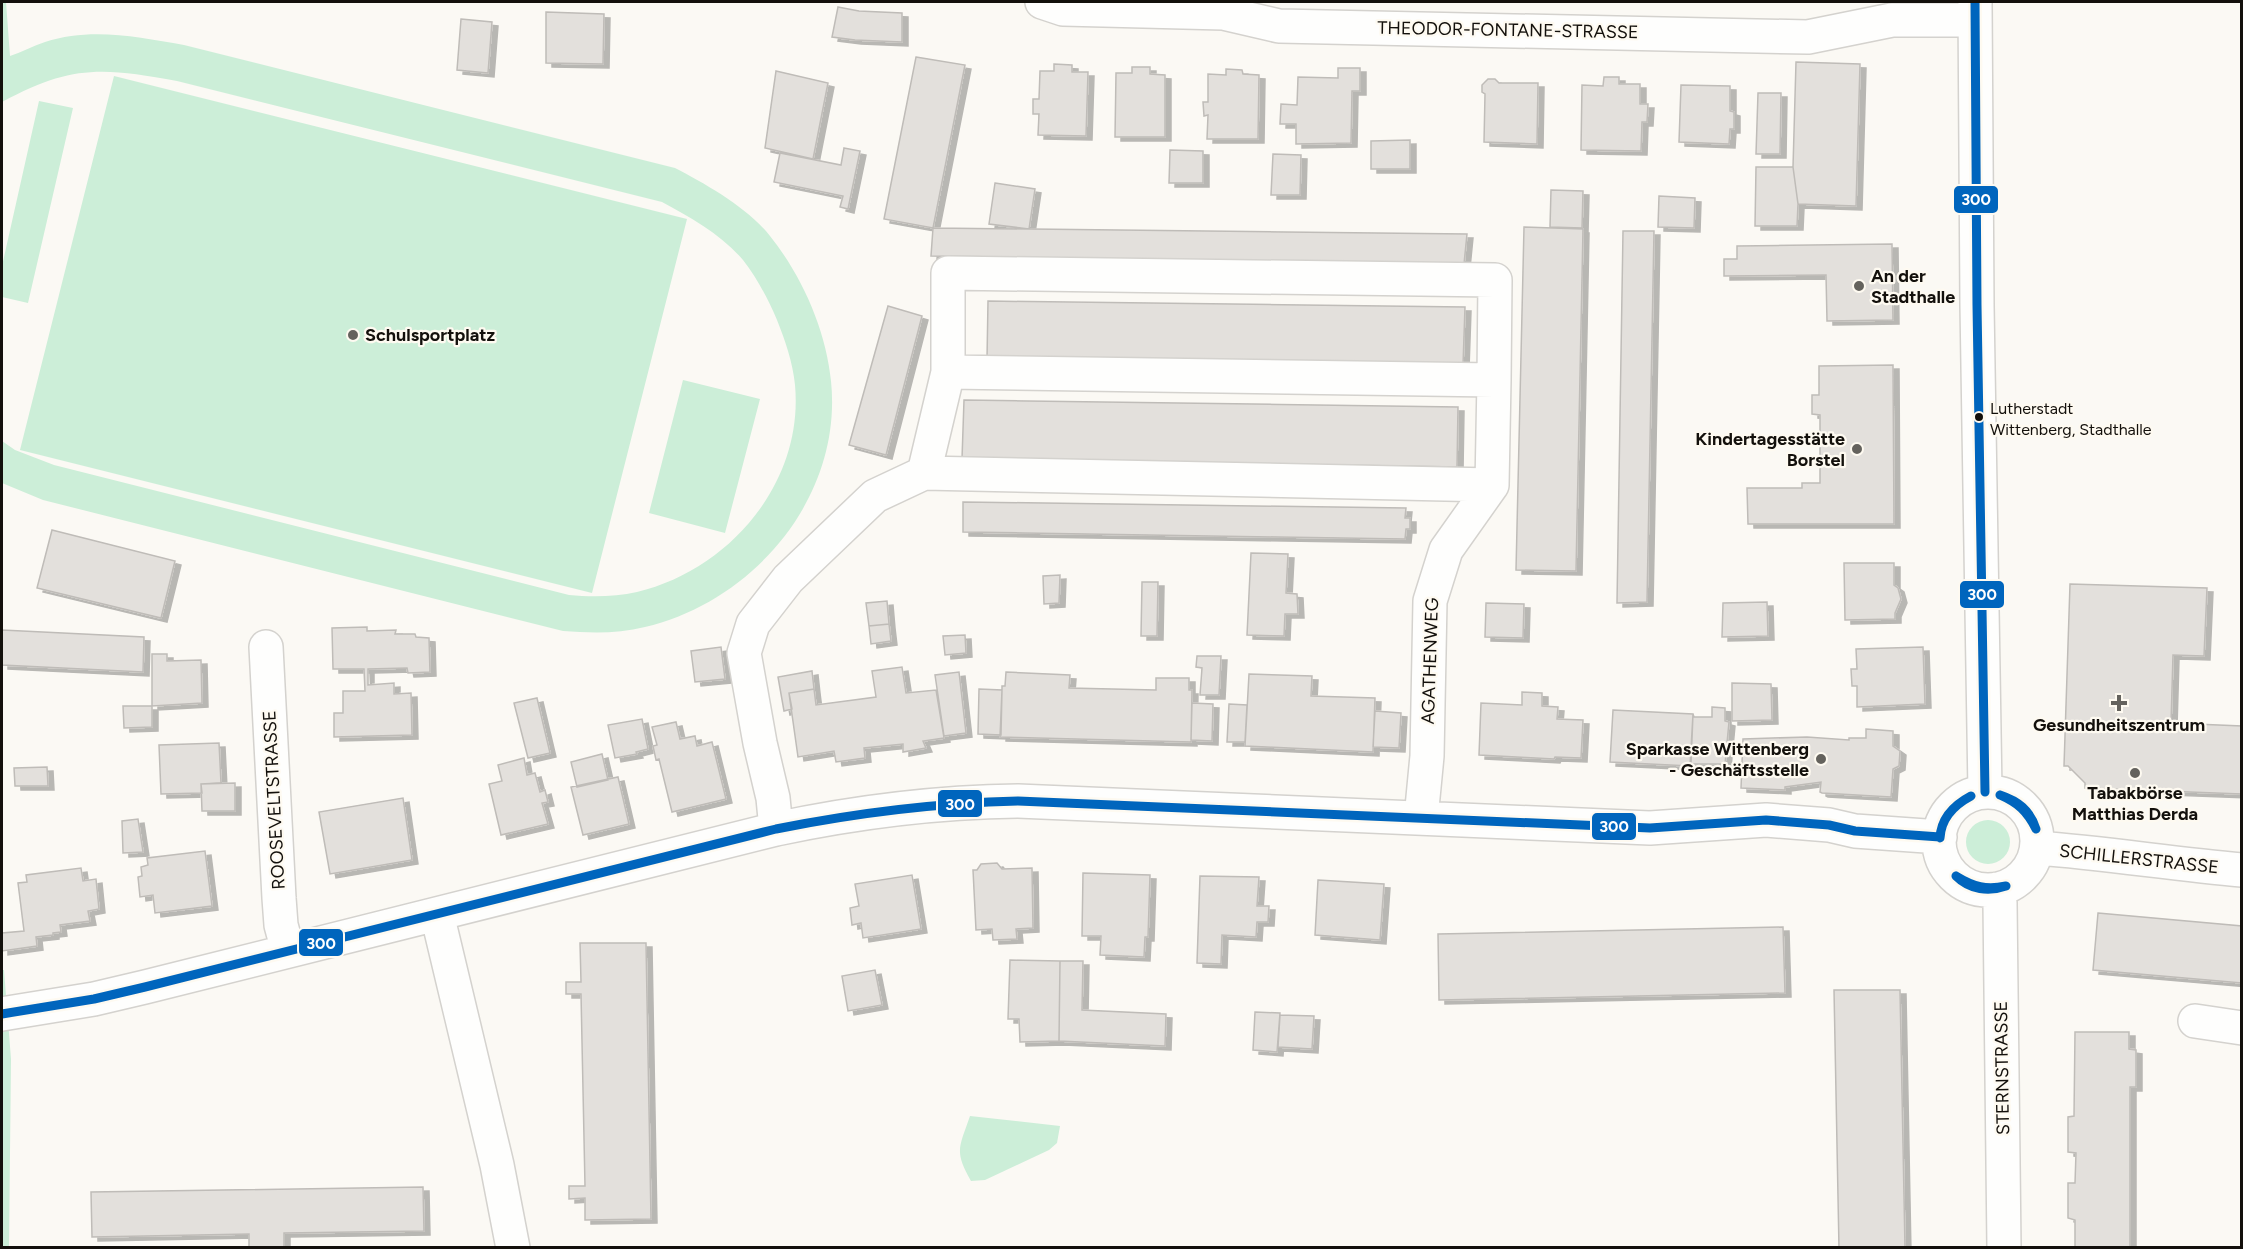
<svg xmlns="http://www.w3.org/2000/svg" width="2243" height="1249" font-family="Figtree,sans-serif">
<defs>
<filter id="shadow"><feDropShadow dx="6" dy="4" stdDeviation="0" flood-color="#0004"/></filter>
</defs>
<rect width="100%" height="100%" fill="#fbf9f4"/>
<path fill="#cceed8" d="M2,2H6L10,56C22,52 33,46 45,42C91,27 138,37 184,45L675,168C706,184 748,208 770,236C802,276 826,330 831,381C843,497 754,601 645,627C618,634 590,633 563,631L43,500L2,483V441L15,450L54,465L569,595C591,597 615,597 637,592C729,570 804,483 795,385C793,363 785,340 777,320C768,299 757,278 743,260C722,235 690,217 662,202L177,81C102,67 70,65 2,102Z
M114,76L687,219L592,593L20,450Z
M39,101L73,108L28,303L2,297V266Z
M683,380L760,399L725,533L649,513Z
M1966 842a22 22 0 1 1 44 0a22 22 0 1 1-44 0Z
M2,970H4L11,1059L9,1247L2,1248Z
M970,1116L1060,1126L1057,1143L1049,1150L985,1180L971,1181C954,1151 959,1148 970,1116Z"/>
<path fill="#e3e0dc" stroke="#bfbcb8" stroke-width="1.5" filter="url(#shadow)" d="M838,7L859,11L902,13V42L855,40L832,37Z
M546,12L604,14L603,64L546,63Z
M461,19L492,22L488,73L457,70Z
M916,57L965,65L933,228L884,219Z
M1796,62L1860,64L1856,206L1798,204L1793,167Z
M1054,64L1072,65V72H1088L1086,136L1038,135L1039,114H1033V99H1039L1040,71H1054Z
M1132,67H1150V74L1165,75V137H1115L1116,73H1132Z
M1338,68H1360V91H1352L1351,143L1296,144V124H1280L1281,104L1297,105L1298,77L1338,78Z
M1226,69L1242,70L1243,74L1259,75L1258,139H1207L1208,115L1204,116L1203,102H1208V74L1226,75Z
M776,71L828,83L813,159L765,148Z
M1604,77H1619V84H1640V104H1648L1647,122H1642L1641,151L1581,150L1582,85L1603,86Z
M1488,79H1495L1499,83H1538L1537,144L1484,142L1485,94L1482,92V85Z
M1681,85L1730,86V111L1734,112V129H1730L1729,144L1679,142Z
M1758,93H1781L1780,154H1756Z
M1410,140V169H1371V141Z
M844,148L860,151L848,209L840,207L843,196L774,182L780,153L841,165Z
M1170,150L1203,151V183H1169Z
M1273,154L1301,155L1300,195H1271Z
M1756,167H1793L1798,204L1797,226H1755Z
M995,183L1035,189L1029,229L989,224Z
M1551,190L1583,191L1582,228L1550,227Z
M1659,196L1695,198L1694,228L1658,227Z
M1524,227L1583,229L1576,571L1516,570Z
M933,228L1467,234L1464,264L931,256Z
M1623,231H1654L1647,602L1617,603Z
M1892,244L1893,320L1827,321L1826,275L1724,276V259H1737V246Z
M988,301L1465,307L1463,365L987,359Z
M888,306L922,316L886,455L849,445Z
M1893,365L1894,524H1748L1747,488H1802V483H1820V415L1812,414V395H1819V366Z
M964,400L1458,407L1457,467L962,459Z
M963,502L1406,508L1405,518H1410V529H1406L1405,539L963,532Z
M52,530L175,561L161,618L37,588Z
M1251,553L1288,554L1286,593L1297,594L1298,614H1285L1284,636L1247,635Z
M1844,563H1894V585L1898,588L1901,599L1895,613V619L1845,620Z
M1060,575L1059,603L1044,604L1043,576Z
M1142,582H1158L1157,636H1141Z
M2070,584L2207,588L2204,656L2173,655L2171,723L2242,726V794L2085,788V783L2068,766H2064Z
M887,601L889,624L869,626L866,603Z
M1767,602L1768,636L1722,637L1723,603Z
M1486,603L1524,604L1523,638L1485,637Z
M889,624L891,641L871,644L869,626Z
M367,627V631L396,630L395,634H415L416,637L429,638L430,672L408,673L407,668L368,669V685L394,683V694L411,693L412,735L334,737V713H343V691H365L364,669H333L332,628Z
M2,630L144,637L143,672L2,665Z
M965,635L966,653L945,655L943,636Z
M721,647L725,679L695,682L691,651Z
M1923,647L1925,704L1857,707V686H1852L1851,669H1857L1856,649Z
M152,654H167V661L201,660L202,703L152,706Z
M1197,656H1221L1219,695H1200L1202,668L1196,667Z
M902,667L906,693L936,690L944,738L923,741L926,748L903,752V744L864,748L865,758L836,762L834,751L798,757L789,693L814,689L816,705L876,697L872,671Z
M812,671L814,689L789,693L792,709L784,711L778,677Z
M959,672L966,733L944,736L935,675Z
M1006,672L1070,675L1069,688L1156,690V678H1189V690H1192L1191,742L1000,737L1002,690V686H1005Z
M1249,674L1312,676L1311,696L1375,698L1373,752L1245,746Z
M1732,683L1771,684L1772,720L1732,721Z
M979,689L1002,690L1001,735L978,734Z
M1522,692L1542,693V706L1558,707L1557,719L1583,720L1581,758L1555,757L1554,759L1479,755L1481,703L1522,705Z
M537,698L550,753L528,758L514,703Z
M1192,703L1213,704L1212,741L1191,740Z
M1229,704L1247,705L1245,742H1227Z
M123,706H152V727L124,728Z
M1712,707L1725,708V721L1729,722L1725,764H1691L1693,714L1694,717H1712Z
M1613,710L1693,714L1690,766L1610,762Z
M1375,711L1401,713L1399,748L1373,747Z
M642,719L648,749L636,752L637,754L615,758L608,725Z
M676,722L680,739L695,736L697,746L712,742L726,799L672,812L659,759L656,760L653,746L657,745L652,727Z
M1866,729L1893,731V746L1900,751L1899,766L1893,769L1891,797L1822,793L1820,792L1821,782L1785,787V790L1741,788L1743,739L1807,737L1849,740V738H1866Z
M219,743L221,783L201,784L202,793L161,794L159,745Z
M602,754L608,780L577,787L571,762Z
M524,758L527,775L535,773L540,792L545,790L548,802L542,803L548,824L501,835L489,784L502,781L498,765Z
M47,767L48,786H15L14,768Z
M618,777L629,824L583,835L571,787Z
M235,783V811H202L201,784Z
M403,798L412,860L330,874L319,812Z
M138,819L143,852L123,853L122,821Z
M205,851L212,906L155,913L153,895L140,897L138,877L142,876L141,867L148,865L147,858Z
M997,863L1002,869L1032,868L1033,928L1016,929L1017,939L993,940L992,929L976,930L973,870H977L981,864Z
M81,868L83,881L96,879L99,909L88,911L90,921L60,925L61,932L53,933V935L36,937L37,946L2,951V933L24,931L18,883L27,882L26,875Z
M1083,873L1150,875L1148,937H1145L1144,957L1100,955L1101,936H1082Z
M912,875L921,929L863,938L861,923L852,925L850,908L859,906L855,884Z
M1200,876L1259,877L1257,906H1269L1268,922H1257L1256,937L1222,935L1221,964L1197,963Z
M1318,880L1384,884L1380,940L1315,935Z
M2098,913L2242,926V983L2093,970Z
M1783,927L1785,993L1439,1000L1438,934Z
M580,943H646L651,1219L585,1220V1198L569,1199V1186H585L581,994H566V982H581Z
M1010,960L1060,961L1059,1041L1020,1042L1019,1019H1008Z
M1060,961H1083L1082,1010L1166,1014L1165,1046L1059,1041Z
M875,970L882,1005L848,1011L842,976Z
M1834,990H1900L1905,1248H1839Z
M1255,1012L1280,1013L1277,1052L1253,1050Z
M1280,1015L1314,1016L1312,1049L1278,1047Z
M2075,1032H2129V1049L2136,1050V1087H2130V1248H2075V1220L2068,1218V1183H2075L2076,1153L2068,1152V1117L2074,1116Z
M423,1187L424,1231L284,1233V1248H249V1234L92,1237L91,1192Z"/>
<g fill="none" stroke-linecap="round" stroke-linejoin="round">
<g stroke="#d4d2ce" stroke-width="36">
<path id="minor" d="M1042,2L1063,9L1223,13L1279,26L1808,37L1892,20H1974
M1975,2L1977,305L1985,792
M948,372V273L1495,280L1494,380
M924,473L1492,485
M266,647L279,898L281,925L288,951
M1939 841a49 49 0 1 1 98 0a49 49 0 1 1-98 0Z
M1421,818L1427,756L1430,601L1446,550L1492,485
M776,829L773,798L760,743L744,653L753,624L788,579L875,496L924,473L948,372L1494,380L1492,485
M2037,848C2105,853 2173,864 2242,870
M1997,889L2000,903L2004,1248
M437,914L497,1165L513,1248
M2,1014L94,999L145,987L776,829C856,812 936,802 1018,801L1650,828L1766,820L1829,825L1855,831L1940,837
M2195,1021L2242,1028"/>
</g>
<use href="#minor" stroke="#fefefd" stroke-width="33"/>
<g stroke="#fefaf1" stroke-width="14">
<path id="bus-1" d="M1975,2L1977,305L1985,792
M2000,795C2018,801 2030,810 2036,829
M2000,795C2018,803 2027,811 2036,829
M1940,838C1941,819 1954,805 1971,796
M1956,876C1974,887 1986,890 2006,886
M1956,876C1970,890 1989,892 2006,886
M2,1014L94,999L145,987L776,829C856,813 936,803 1018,801L1650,828L1766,820L1829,825L1855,831L1940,837"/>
</g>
<use href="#bus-1" stroke="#0065bd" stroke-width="9"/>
</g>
<g fill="#64625d" stroke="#fefaf1" stroke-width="2">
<circle cx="1859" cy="286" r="6"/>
<circle cx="353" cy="335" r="6"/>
<circle cx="1857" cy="449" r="6"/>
<path d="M2116 694h6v6h6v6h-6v6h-6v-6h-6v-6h6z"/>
<circle cx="1821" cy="759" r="6"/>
<circle cx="2135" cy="773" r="6"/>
</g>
<circle fill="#13100c" stroke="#fefaf1" stroke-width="2" cx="1979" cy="417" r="5"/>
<g text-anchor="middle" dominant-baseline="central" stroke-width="4.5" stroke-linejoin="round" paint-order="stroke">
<g font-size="16" fill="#13100c" stroke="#fefaf1" text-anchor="start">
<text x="1990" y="408">Lutherstadt<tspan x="1990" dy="21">Wittenberg, Stadthalle</tspan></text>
</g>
<g font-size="18" fill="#13100c" stroke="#fefaf1">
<text transform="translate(1508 30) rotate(1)">THEODOR-FONTANE-STRASSE</text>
<text transform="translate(1430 661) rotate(-88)">AGATHENWEG</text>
<text transform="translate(274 800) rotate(-93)">ROOSEVELTSTRASSE</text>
<text transform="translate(2139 859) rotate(6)">SCHILLERSTRASSE</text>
<text transform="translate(2002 1068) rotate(-91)">STERNSTRASSE</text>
</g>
<g font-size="18" font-weight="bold" fill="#13100c" stroke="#fefaf1" text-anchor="start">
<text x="1871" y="276">An der<tspan x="1871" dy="21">Stadthalle</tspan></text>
<text x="365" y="335">Schulsportplatz</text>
<text x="1845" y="439" text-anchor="end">Kindertagesstätte<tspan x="1845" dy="21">Borstel</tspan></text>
<text x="2119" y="725" text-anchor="middle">Gesundheitszentrum</text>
<text x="1809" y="749" text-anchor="end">Sparkasse Wittenberg<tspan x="1809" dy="21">- Geschäftsstelle</tspan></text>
<text x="2135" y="793" text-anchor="middle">Tabakbörse<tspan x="2135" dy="21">Matthias Derda</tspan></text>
</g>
</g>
<g stroke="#fefaf1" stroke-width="2">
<rect x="1953" y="185" width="46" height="29" rx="6" fill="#0065bd"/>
<rect x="1959" y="580" width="46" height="29" rx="6" fill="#0065bd"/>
<rect x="937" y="789" width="46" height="29" rx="6" fill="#0065bd"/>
<rect x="1591" y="812" width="46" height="29" rx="6" fill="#0065bd"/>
<rect x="298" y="928" width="46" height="29" rx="6" fill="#0065bd"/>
</g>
<g font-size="16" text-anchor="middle" font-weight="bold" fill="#fff">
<text x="1976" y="205">300</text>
<text x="1982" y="600">300</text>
<text x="960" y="810">300</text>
<text x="1614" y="832">300</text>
<text x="321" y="949">300</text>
</g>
<rect width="2243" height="1249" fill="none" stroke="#13100c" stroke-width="6"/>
</svg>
